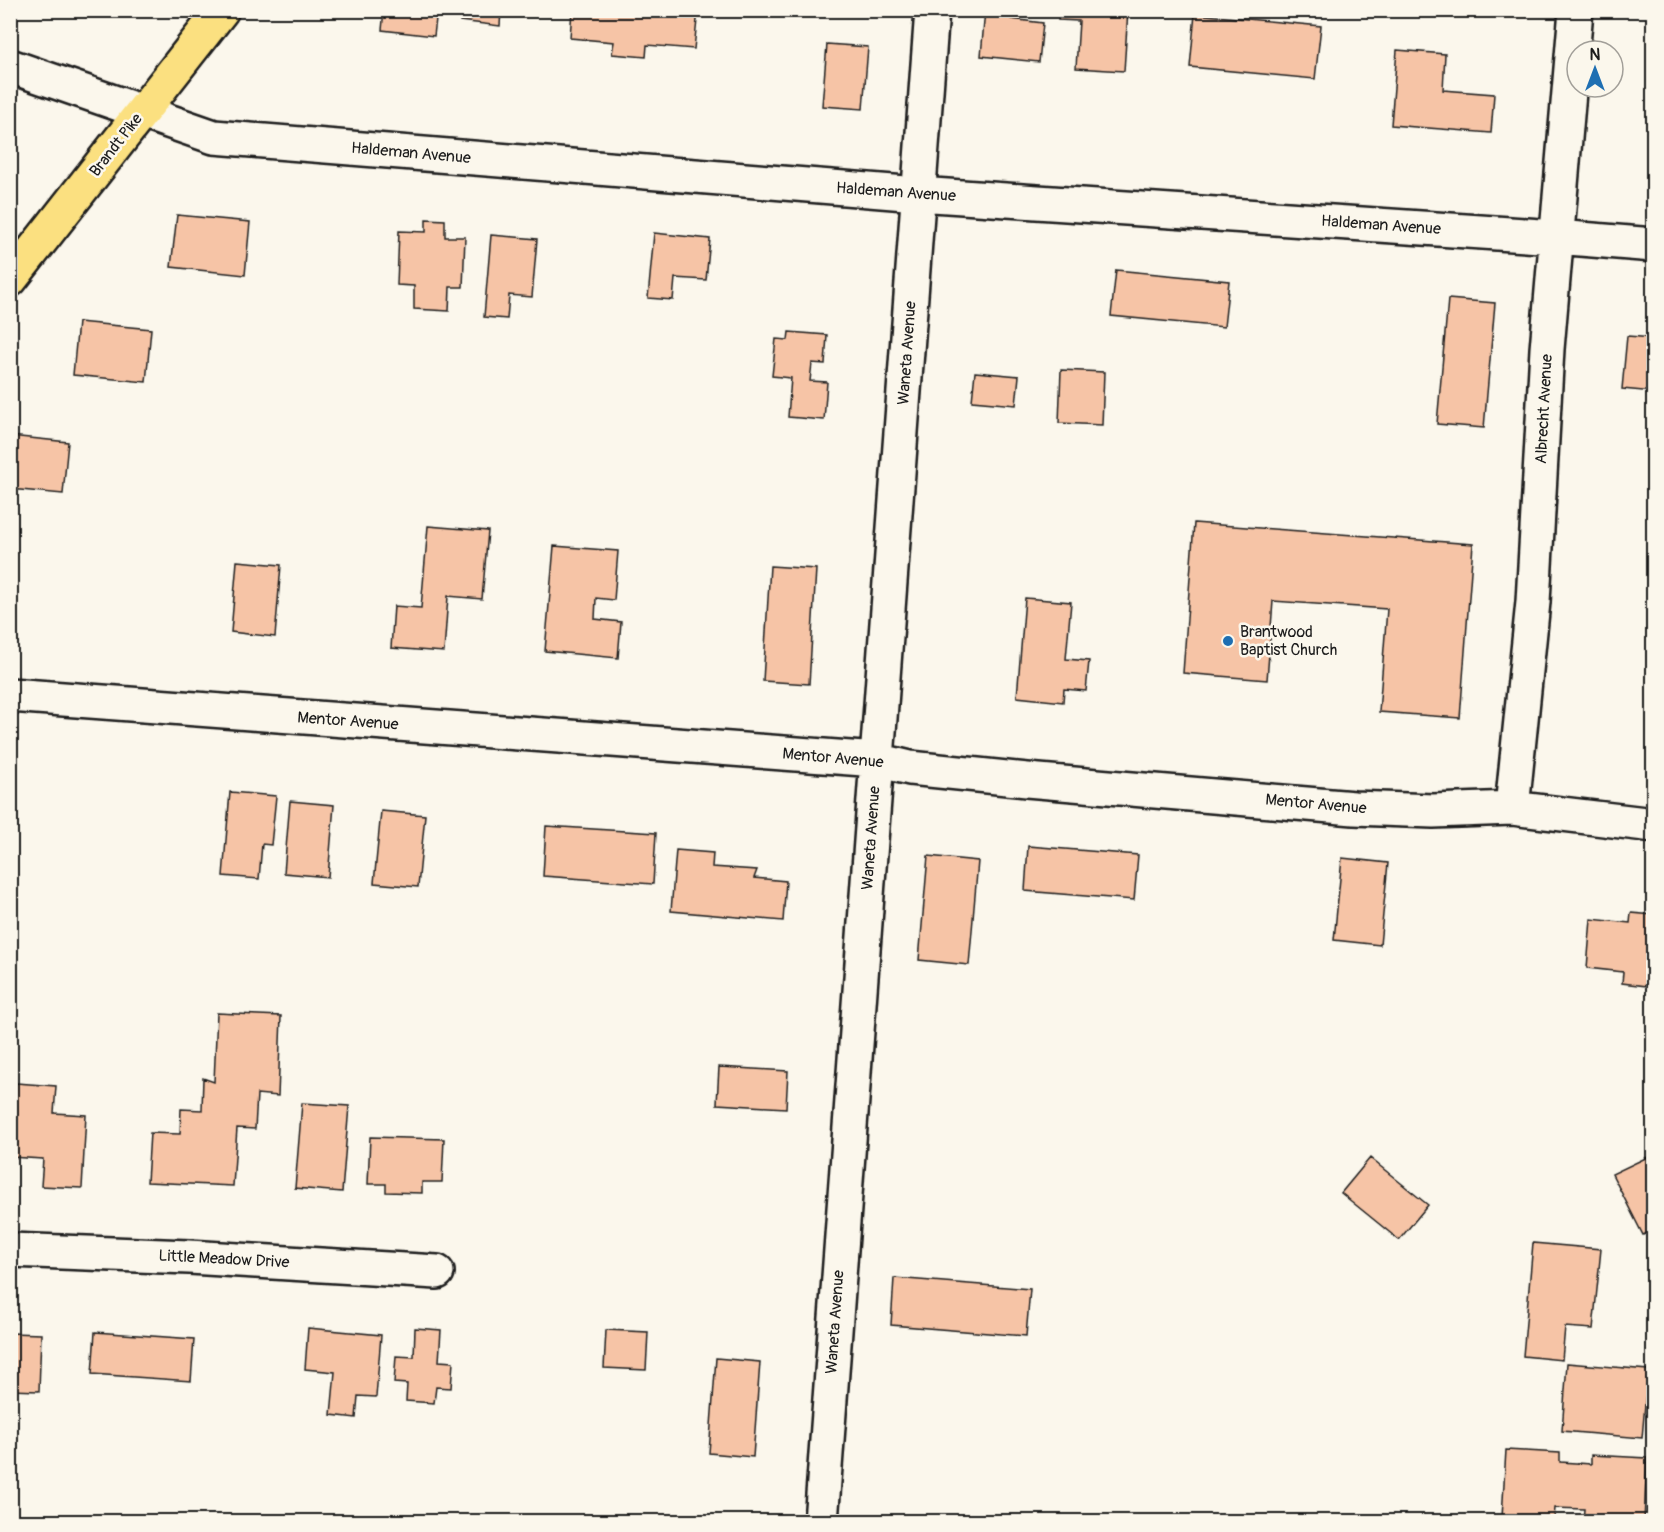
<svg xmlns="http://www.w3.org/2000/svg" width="1664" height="1532" font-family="Pangolin,sans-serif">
<rect width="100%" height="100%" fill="#fbf7ec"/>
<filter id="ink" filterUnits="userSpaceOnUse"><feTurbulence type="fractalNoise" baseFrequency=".0167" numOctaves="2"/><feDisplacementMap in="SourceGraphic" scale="12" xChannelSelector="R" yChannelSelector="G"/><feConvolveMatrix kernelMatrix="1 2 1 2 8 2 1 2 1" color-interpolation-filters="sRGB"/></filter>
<g filter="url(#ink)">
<path fill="#f6c4a6" stroke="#1c1c1c" stroke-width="1.5" d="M384,10H437L434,36L382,30Z
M461,10H501L500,26L460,21Z
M572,10H698L694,49L647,45L646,57L612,54L614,42L570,38Z
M985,10H1012L1011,19L1043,23L1039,62L981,56Z
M1059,10H1128L1124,71L1076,68L1079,21L1058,20Z
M1195,14L1321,26L1315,79L1190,67Z
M827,44L868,47L863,109L822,106Z
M1397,50L1445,54L1443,90L1494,94L1491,133L1391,125Z
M1652,74H1654V126H1649Z
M177,215L250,222L245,275L171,267Z
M426,219L445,220V237H465L463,287H450L449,311L414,309V286L397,285L399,231L426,232Z
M654,233L710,239L706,280L675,278L673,300L648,298Z
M491,235L537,239L532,297L509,295L507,319L484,317Z
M1116,270L1229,281L1224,327L1111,316Z
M1448,299L1495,303L1484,428L1437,424Z
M78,322L151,329L146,382L73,375Z
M789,332L827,335L825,364L812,363L810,381L827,382L824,420L788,417L791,378L772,376L776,339L788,340Z
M1627,336L1654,338V392L1622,389Z
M1061,370L1104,372L1102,425L1059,423Z
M975,372L1019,376L1016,405L972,401Z
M10,436L68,442L63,494L10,489Z
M1194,523L1473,544L1460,718L1379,712L1387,609L1273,601L1267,680L1183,673Z
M428,526L488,531L482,599L448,596L444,652L391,648L394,606L421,608Z
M554,546L618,551L614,600L596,598L595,619L621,622L618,658L545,651Z
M237,561L281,565L275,637L231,632Z
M770,566L816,569L809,684L763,681Z
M1025,598L1071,602L1066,659L1089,661L1086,691L1064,689L1063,702L1017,697Z
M230,792L276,796L271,845L262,844L259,879L223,876Z
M290,801L334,805L328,877L284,873Z
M381,811L425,815L418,887L374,883Z
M546,826L656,833L653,884L543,876Z
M1028,846L1138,855L1134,900L1025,891Z
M676,850L713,853L712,867L757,870L754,878L786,881L783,921L671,911Z
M928,856L978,861L969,965L919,960Z
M1342,858L1388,863L1380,945L1334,940Z
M1631,913L1654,915V987L1622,983L1623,972L1587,968L1591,919L1630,923Z
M217,1013L281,1016L278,1096L257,1094L255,1129L237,1128L233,1186L147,1182L150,1133L180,1134L181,1109L202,1110L203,1078L214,1082Z
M719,1067L788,1071L786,1108L717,1104Z
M16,1083L56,1086L54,1113L86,1115L82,1188L41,1186L43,1159L10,1157V1106H14Z
M302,1103L349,1106L342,1192L295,1188Z
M370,1137L444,1139L442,1182H422V1193L386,1192V1184H368Z
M1654,1154V1230L1643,1235L1612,1174Z
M1370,1158L1428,1205L1399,1240L1341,1193Z
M1533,1243L1601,1249L1593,1329L1565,1327L1562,1360L1523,1356Z
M894,1278L1030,1289L1026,1336L891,1325Z
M308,1328L381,1335L376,1397L358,1396L356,1418L331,1415L335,1372L305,1369Z
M415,1328L441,1330L439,1361L453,1362L451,1388L436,1387L434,1403L406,1401L407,1384L394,1383L396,1356L414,1357Z
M606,1330L648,1332L646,1370L604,1368Z
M95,1332L194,1339L191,1381L92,1374Z
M10,1333L41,1334L39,1391L10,1390Z
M716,1358L760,1362L753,1457L709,1453Z
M1567,1363L1648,1370L1642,1438L1562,1431Z
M1506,1450L1560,1453V1462L1591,1464V1455L1647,1458L1644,1522H1583L1584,1509L1555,1508L1554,1519L1502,1517Z"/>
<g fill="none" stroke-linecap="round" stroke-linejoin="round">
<g stroke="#1c1c1c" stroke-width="38">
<path id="minor" d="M10,66L214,137L918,194L1556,237L1654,245
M10,695L877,760L910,768L1027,780L1354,808L1433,811L1512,808L1654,825
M1512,808L1533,602L1547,349L1576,10
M10,1250L189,1257L437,1272
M821,1522L932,10"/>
</g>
<g stroke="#1c1c1c" stroke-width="38">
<path id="major" d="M10,280L222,10"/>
</g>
<use href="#minor" stroke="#fbf7ec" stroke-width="33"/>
<use href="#major" stroke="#fbe080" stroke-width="33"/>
</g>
</g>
<circle fill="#1f6fb2" stroke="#fbf7ec" stroke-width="2" cx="1228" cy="641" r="6"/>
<g text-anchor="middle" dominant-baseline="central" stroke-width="5" stroke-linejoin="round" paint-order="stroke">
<g font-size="16" fill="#1c1c1c" stroke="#fbf7ec">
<text transform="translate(116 145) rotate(-52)">Brandt Pike</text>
<text transform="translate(411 153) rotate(5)">Haldeman Avenue</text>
<text transform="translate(896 192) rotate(4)">Haldeman Avenue</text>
<text transform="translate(1381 225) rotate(4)">Haldeman Avenue</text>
<text transform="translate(907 353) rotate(-86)">Waneta Avenue</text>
<text transform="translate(1544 409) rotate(-87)">Albrecht Avenue</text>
<text transform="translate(348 721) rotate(4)">Mentor Avenue</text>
<text transform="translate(833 758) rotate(5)">Mentor Avenue</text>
<text transform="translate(1316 804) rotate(5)">Mentor Avenue</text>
<text transform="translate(871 838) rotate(-86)">Waneta Avenue</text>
<text transform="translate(224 1259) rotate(3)">Little Meadow Drive</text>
<text transform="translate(835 1322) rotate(-86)">Waneta Avenue</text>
</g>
<g font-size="16" fill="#1c1c1c" stroke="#fbf7ec" text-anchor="start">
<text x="1240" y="632">Brantwood<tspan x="1240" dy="18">Baptist Church</tspan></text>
</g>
</g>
<rect width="1664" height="1532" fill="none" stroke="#fbf7ec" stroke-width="36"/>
<rect x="18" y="18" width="1628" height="1496" fill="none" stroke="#1c1c1c" stroke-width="2" filter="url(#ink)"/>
<g transform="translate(1595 69)"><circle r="28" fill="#fbf7ec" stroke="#a29f99" stroke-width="1.5"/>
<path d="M0-4.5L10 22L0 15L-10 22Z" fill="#1f6fb2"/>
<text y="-9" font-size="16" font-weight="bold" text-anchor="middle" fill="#1c1c1c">N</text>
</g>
</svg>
